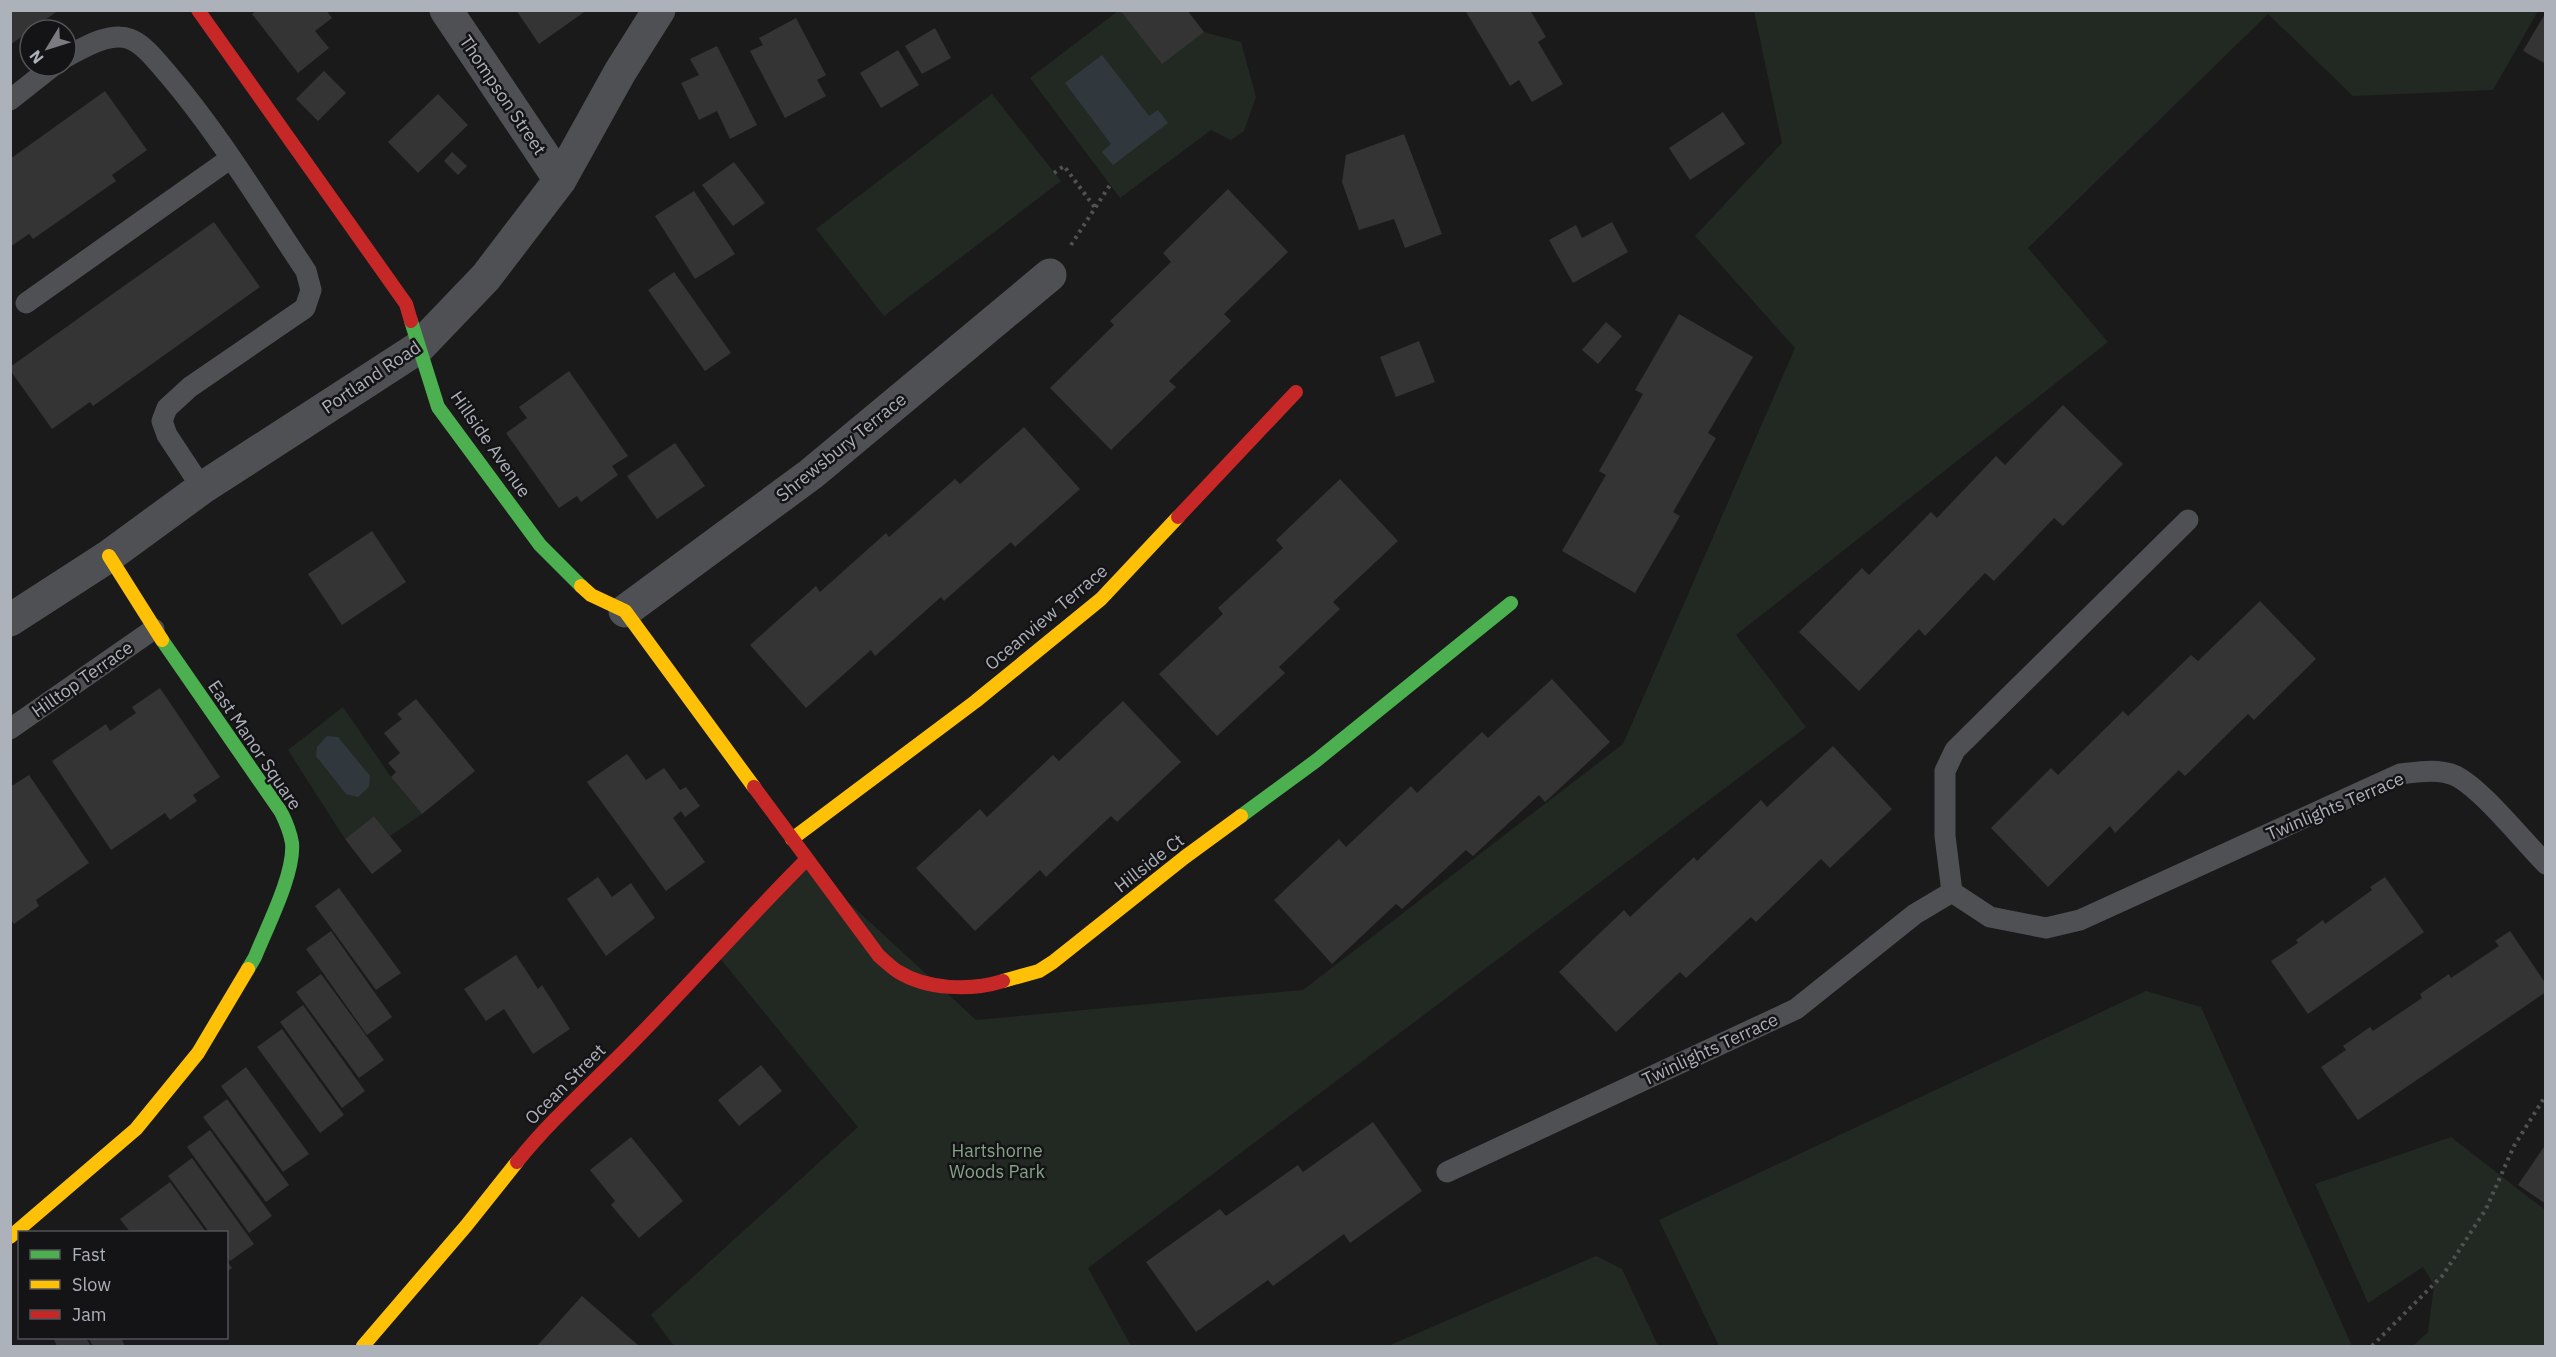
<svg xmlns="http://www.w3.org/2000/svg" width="2556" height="1357" font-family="'IBM Plex Sans',sans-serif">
<rect width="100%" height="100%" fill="#1a1a1a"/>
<path fill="#222923" d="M1118,11H1187L1204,32L1241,42L1256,97L1244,131L1231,140L1211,130L1120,198L1030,78Z
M1754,11H2538L2493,90L2353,96L2268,14L2028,248L2108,342L1736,635L1806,727L1088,1268L1131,1346H674L651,1315L858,1127L719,957L808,865L976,1020L1303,990L1623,744L1795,348L1695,236L1782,143Z
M992,94L1061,181L884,316L816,229Z
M343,707L391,777L422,814L390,836L374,816L345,839L288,750Z
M2146,991L2201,1007L2352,1346H1719L1659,1220Z
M2451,1137L2545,1210V1346H2413L2428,1332L2434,1285L2423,1267L2368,1303L2315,1184Z
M1596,1256L1622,1269L1658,1346H1388Z"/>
<path fill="#30383d" d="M1102,55L1149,116L1158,110L1168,123L1113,165L1102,152L1111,144L1065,83Z
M327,736L338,737L370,776L369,787L358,797L346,794L316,756L317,747Z"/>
<path fill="#343435" d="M10,10H59L10,45Z
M257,10H326L332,18L315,31L329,48L298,73L252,14Z
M516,10H587L539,44Z
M1120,10H1187L1204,32L1162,64Z
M1465,10H1530L1546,37L1538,42L1563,84L1532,102L1519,80L1510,86Z
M2546,12V64L2523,51Z
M796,18L826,75L817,80L826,96L785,118L750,51L763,45L759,38Z
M935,28L951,58L922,74L905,46Z
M717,46L757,125L730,139L717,111L699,120L681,83L699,75L690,59Z
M898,50L919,85L881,108L860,73Z
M324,71L346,93L318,121L296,99Z
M105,91L147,150L112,175L116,181L33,239L29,234L10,247V159Z
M438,94L468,125L418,173L388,142Z
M1723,112L1745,144L1690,180L1669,148Z
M1404,134L1442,234L1405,248L1394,219L1359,230L1342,182L1346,155Z
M452,152L467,166L458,175L444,161Z
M734,162L765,203L733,226L702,185Z
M1228,189L1288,252L1224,314L1231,321L1169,381L1176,387L1111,450L1050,388L1114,325L1110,321L1171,262L1163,253Z
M694,191L735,254L695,279L655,216Z
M214,222L260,287L93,406L90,402L52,429L10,370V367Z
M1612,222L1628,252L1573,283L1549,240L1576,225L1582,238Z
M674,272L731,353L705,371L648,290Z
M1679,314L1753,357L1708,433L1716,438L1673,512L1680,516L1635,593L1562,551L1606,475L1599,471L1643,394L1635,390Z
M1606,322L1622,336L1598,364L1582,350Z
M1419,341L1435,382L1396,397L1380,357Z
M569,371L628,456L612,466L618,475L581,502L577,496L559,508L506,433L527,418L519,407Z
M2063,405L2123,464L2063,526L2054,518L1994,581L1985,573L1925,636L1919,629L1859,691L1799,632L1862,568L1869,575L1931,512L1937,518L1996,456L2005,465Z
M1024,427L1080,489L1015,547L1011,542L944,601L941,597L875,656L871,650L806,708L750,645L816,586L820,592L886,533L889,537L955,479L960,484Z
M675,443L705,486L657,519L627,476Z
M1340,479L1398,541L1333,602L1340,609L1279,667L1285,673L1217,736L1159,674L1223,614L1218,608L1283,548L1276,540Z
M372,531L406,582L342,625L308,574Z
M2260,601L2316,659L2254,720L2248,714L2185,776L2179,770L2115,833L2110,826L2048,887L1991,828L2051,768L2058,775L2123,711L2128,716L2191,655L2198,661Z
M1552,679L1610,742L1545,802L1539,795L1473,856L1466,850L1402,909L1396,904L1332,964L1274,900L1339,839L1346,847L1411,786L1417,793L1482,732L1488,738Z
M160,688L220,777L193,795L197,801L170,820L165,813L111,850L52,761L106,724L110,731L136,713L132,707Z
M416,699L475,771L422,814L391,777L396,772L388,763L400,753L384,733L402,719L397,714Z
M1123,701L1181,762L1117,822L1111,816L1046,877L1040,870L975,931L916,868L980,809L987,817L1053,755L1059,761Z
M1833,746L1892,809L1830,868L1821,859L1756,922L1751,917L1686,978L1680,972L1616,1032L1559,972L1624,910L1630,917L1694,857L1697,861L1761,800L1767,807Z
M627,754L646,780L664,768L680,790L686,787L700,806L685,817L681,811L673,818L705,862L666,891L587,782Z
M29,775L89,863L36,900L39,906L14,924L10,919V787Z
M374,816L402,851L372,874L345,839Z
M598,877L612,897L631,883L655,918L606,956L567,899Z
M2385,877L2424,932L2308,1014L2271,961L2298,943L2296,940L2323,920L2325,924L2372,890L2370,887Z
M339,888L401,973L376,990L315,906Z
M331,931L392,1017L367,1035L306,949Z
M2510,931L2546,984V992L2358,1120L2321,1067L2346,1050L2343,1046L2370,1027L2373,1031L2422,998L2420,994L2449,974L2451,978L2499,946L2495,941Z
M516,955L538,989L542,985L570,1029L533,1054L504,1009L486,1021L464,989Z
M321,974L384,1060L359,1078L296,992Z
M303,1005L365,1091L342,1108L280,1022Z
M282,1029L344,1115L320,1133L257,1047Z
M761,1065L782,1091L739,1126L718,1100Z
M246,1067L309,1154L283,1172L221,1086Z
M227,1099L289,1185L266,1202L203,1117Z
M1373,1122L1422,1191L1350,1243L1344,1234L1273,1286L1268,1280L1196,1332L1146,1262L1220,1209L1226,1216L1298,1165L1303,1172Z
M210,1130L272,1216L249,1233L187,1147Z
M631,1137L683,1201L639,1238L611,1205L615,1201L590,1170Z
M2546,1144V1204L2518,1185Z
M192,1158L254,1244L230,1261L226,1256V1232H209L168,1176Z
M170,1182L206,1232H130L120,1219Z
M226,1260L232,1268L226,1272Z
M582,1296L639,1346H537Z
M53,1338H86L91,1346H57Z
M88,1338H121L125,1346H93Z"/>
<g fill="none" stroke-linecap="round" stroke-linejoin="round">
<path stroke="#505153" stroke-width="4" stroke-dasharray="3 4.5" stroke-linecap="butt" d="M1054,173L1064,166L1096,209
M1071,245L1110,185
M2372,1346L2443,1275L2486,1209L2514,1146L2546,1095"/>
<path stroke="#4f5053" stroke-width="21" d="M66,57C83,48 110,31 130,39C145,45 157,62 167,73C219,134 261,204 306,271L311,290L305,308L190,387L167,408L162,421L167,435L202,488
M10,100L53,66
M26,303L231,158
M2188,520L1955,750L1945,771V836L1952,892L1990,917L2046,928L2080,920L2400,774C2418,772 2439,768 2456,776C2483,790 2523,841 2546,864
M10,729L154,629
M1447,1172L1796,1009L1915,914L1952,892"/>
<path stroke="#4f5053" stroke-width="33" d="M446,10L560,180
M625,611L811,474L1050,275
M10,620L109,556L202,488L418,348L486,277L560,180L620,72L659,10"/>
<path stroke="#4caf50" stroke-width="14" d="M411,321L438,407L540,545L581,586
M162,640L281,812C286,822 290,831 292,843C295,873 267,927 255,957L248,969
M1241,816L1317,760L1511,603"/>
<path stroke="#ffc107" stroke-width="14" d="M109,556L162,640
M581,586L591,595L625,611L754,787
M792,839L976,701L1101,599L1178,517
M1003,981L1039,971L1053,962L1185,857L1241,816
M10,1237L136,1129L198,1053L248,969
M363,1346L466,1226L517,1162"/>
<path stroke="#c62828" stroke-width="14" d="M198,10L406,304L411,321
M1178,517L1296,392
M754,787L879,956C885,961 891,967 897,971C927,990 971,991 1003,981
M517,1162C549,1122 586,1089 622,1053C685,990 743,923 806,860"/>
</g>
<g text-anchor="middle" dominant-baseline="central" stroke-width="5" stroke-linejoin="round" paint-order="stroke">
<g font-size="18" fill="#adb1b9" stroke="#141416">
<text transform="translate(503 95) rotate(56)">Thompson Street</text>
<text transform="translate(371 377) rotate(-34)">Portland Road</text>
<text transform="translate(491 444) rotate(55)">Hillside Avenue</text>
<text transform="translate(841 447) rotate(-39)">Shrewsbury Terrace</text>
<text transform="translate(1046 617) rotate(-40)">Oceanview Terrace</text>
<text transform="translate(82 679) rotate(-35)">Hilltop Terrace</text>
<text transform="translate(255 745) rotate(56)">East Manor Square</text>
<text transform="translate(2335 806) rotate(-23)">Twinlights Terrace</text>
<text transform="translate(1149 863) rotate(-38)">Hillside Ct</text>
<text transform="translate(1710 1049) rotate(-25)">Twinlights Terrace</text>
<text transform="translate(565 1084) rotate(-45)">Ocean Street</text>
</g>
<g font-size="18" fill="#86a286" stroke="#141416">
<text x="997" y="1150">Hartshorne<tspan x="997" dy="21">Woods Park</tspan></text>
</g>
</g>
<rect width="2556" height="1357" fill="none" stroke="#adb1b9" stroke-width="24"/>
<rect x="18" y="1231" width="210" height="108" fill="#141416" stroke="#515357" stroke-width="1.5"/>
<rect x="30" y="1250" width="30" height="9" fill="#4caf50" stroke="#515357" stroke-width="1.5"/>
<text x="72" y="1261" font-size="18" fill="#adb1b9">Fast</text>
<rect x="30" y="1280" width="30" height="9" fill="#ffc107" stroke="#515357" stroke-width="1.5"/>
<text x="72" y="1291" font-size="18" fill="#adb1b9">Slow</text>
<rect x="30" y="1310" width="30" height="9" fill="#c62828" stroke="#515357" stroke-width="1.5"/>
<text x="72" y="1321" font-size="18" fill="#adb1b9">Jam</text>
<g transform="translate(48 48) rotate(232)"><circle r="28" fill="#141416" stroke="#515357" stroke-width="1.5"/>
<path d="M0-4.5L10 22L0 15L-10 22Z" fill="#7a7c81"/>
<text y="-9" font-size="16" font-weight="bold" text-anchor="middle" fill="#adb1b9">N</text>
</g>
</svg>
